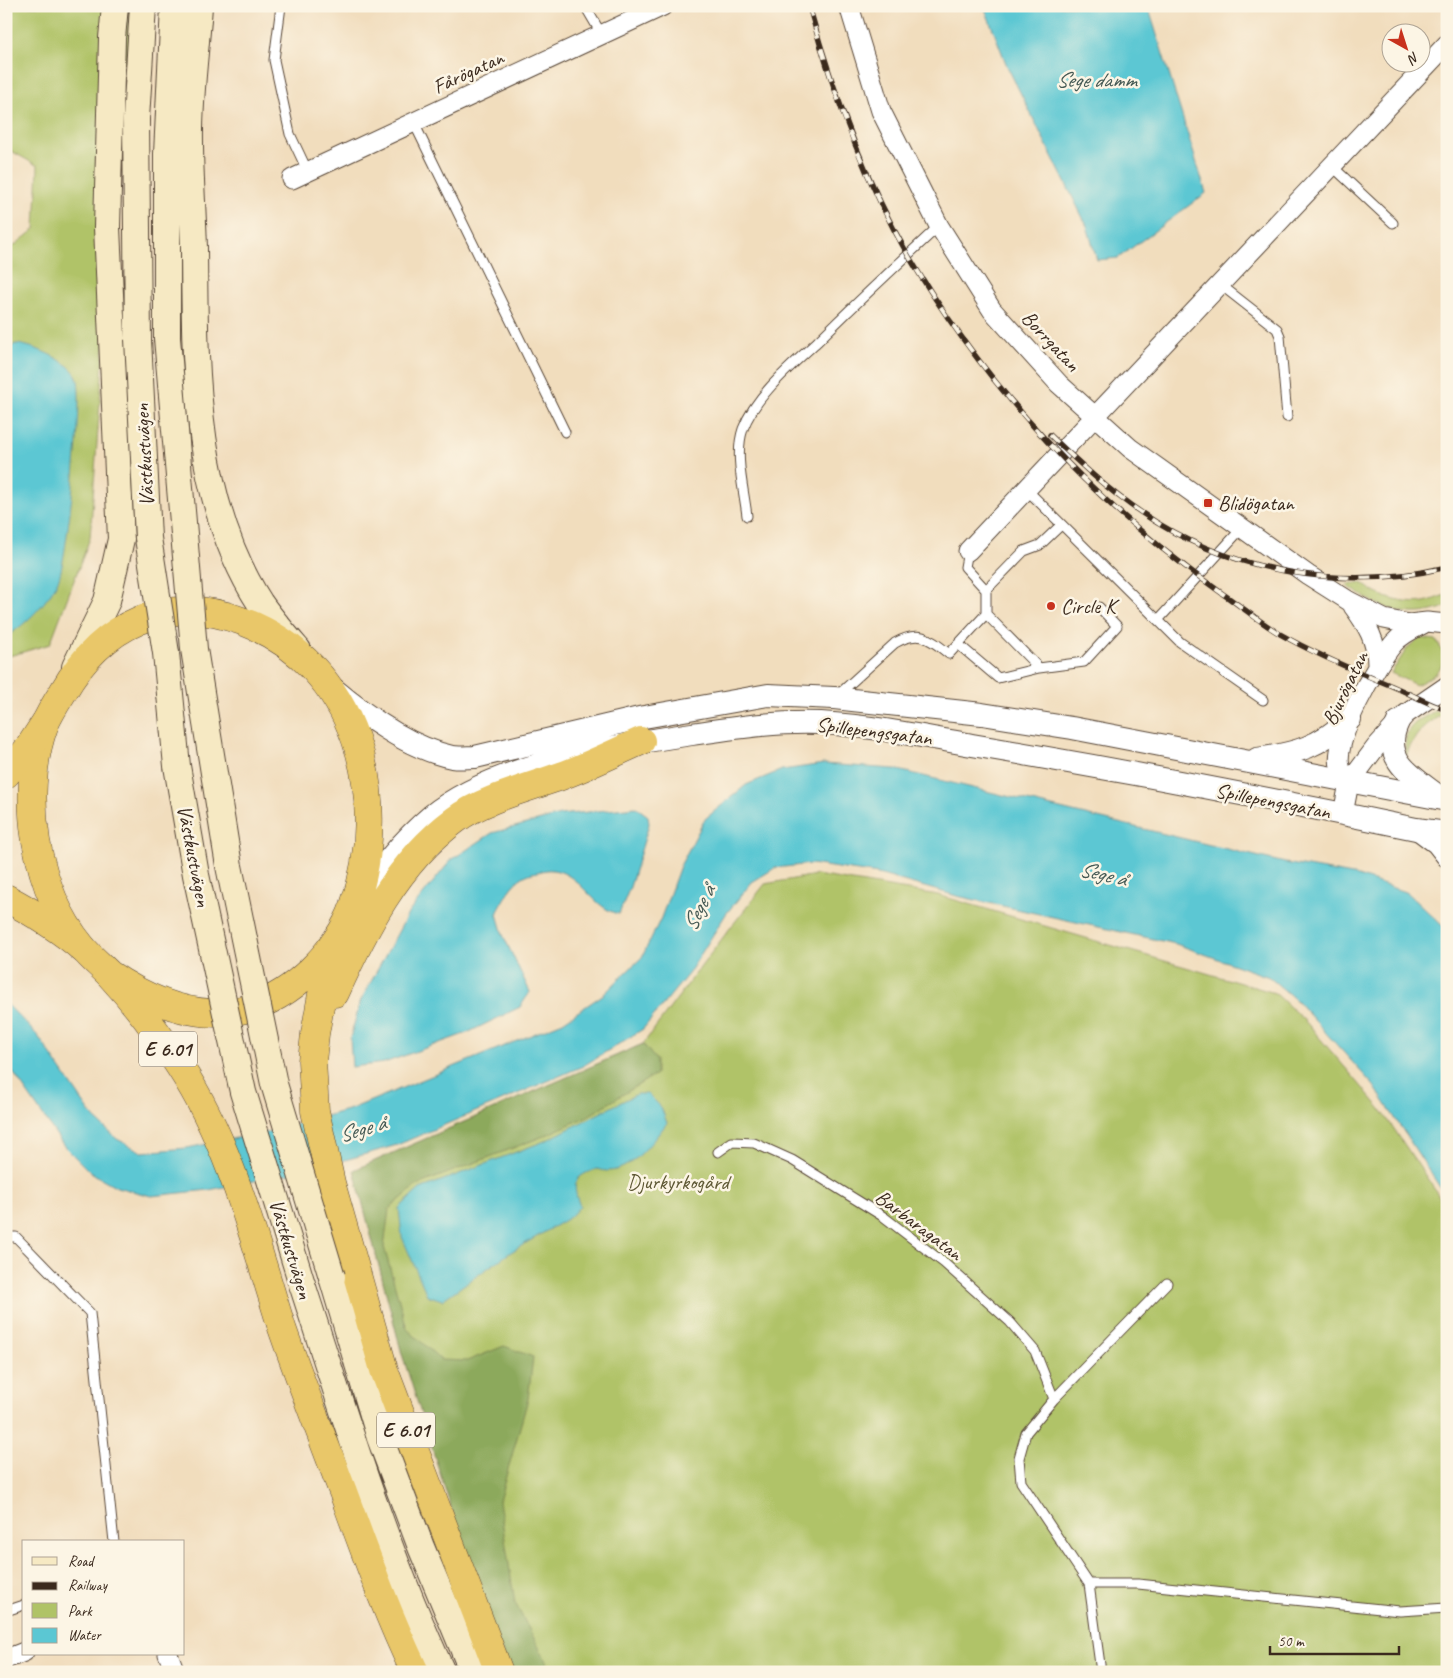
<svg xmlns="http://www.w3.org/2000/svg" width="1453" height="1678" font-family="Caveat,sans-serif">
<rect width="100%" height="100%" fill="#fcf5e5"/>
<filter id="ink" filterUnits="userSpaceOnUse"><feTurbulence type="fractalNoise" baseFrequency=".02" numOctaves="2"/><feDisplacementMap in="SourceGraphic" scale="10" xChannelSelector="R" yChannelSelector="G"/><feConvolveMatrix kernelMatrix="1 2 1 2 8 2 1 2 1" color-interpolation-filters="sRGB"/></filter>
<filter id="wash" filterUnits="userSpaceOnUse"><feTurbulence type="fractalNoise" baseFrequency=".0096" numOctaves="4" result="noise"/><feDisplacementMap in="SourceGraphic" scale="20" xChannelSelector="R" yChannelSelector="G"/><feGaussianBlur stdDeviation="1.12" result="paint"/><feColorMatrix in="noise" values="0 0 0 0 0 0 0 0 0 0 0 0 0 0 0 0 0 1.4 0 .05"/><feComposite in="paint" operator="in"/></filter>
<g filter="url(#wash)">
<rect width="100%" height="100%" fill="#f1ddbd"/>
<path fill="#b0c367" stroke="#767642" d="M6,6H134L112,240L90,538L50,644L6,657V637C29,621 44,602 58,578L77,376C60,357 39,351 15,344L6,352V252L35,229L38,166L6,148Z
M1362,583C1378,597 1403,605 1424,602C1432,601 1439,596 1447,595V606C1409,623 1378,607 1346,585Z
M1420,638L1436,640C1453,664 1437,675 1416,685L1391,673L1408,647Z
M1435,711L1444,714C1424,724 1414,735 1406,756C1402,728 1413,723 1435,711Z
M816,875L938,895L1275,993L1305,1021L1380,1108L1447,1208V1672H511L402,1354L354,1170L643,1044L727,932L765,884Z"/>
<path fill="#8ca95c" stroke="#646a3d" d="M643,1044L656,1060V1074L588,1116L544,1136L417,1185L389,1209L384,1247L407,1329L441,1360L467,1361L504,1346L533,1357L528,1399L499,1501L515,1603L552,1672H511L487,1621L402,1354L354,1170Z"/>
<path fill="#5bc7d3" stroke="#4b7878" d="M984,6H1148L1206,193L1118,258L1097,260L1087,226L1007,66Z
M15,344C30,344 71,361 77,377C85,394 67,557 59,578C49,602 27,623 6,637V352Z
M824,764L894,769L1285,863L1358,876L1408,893L1447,930V1198L1374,1086L1297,1001L1269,977L1176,944L957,896L878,874L811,864L775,868L752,882L726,914L689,973L643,1029L583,1066L397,1145L314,1169L209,1190L151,1196L117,1187L90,1172L64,1146L6,1062V1003L38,1036L94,1118L117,1139L142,1152L187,1148L272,1131L351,1109L563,1022L604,994L642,957L661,918L680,866L705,819L746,785L782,770Z
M636,807L648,816L649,824L630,887L619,914C594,910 580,873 553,870C548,869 542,871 537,872C515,875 505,895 497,914L503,935L530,992L520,1007L467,1033L384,1063L352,1067L350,1038L361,1000L409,912L451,860L492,833L560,815Z
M637,1094H648L661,1107L667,1123C651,1143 626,1180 597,1169C574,1176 571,1183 580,1206L570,1217L511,1252L442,1300L427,1295L402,1237L399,1208L420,1189L545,1141Z"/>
</g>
<g filter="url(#ink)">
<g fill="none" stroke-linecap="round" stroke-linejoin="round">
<g stroke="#564536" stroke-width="11">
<path id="service" d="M281,6L274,60L290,134L308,172
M585,6L602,35
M414,123L565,432
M1332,166L1393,223
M1221,285L1277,329L1280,336L1287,417
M1027,490L1180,642L1263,700
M747,516C744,489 734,455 743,429C755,396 792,365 817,342C857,302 898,264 939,226
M968,551L965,567L986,590L1024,551L1040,545L1060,526
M986,614L1039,668
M1159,619L1242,528
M958,644L998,678L1039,668L1084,662L1117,626L1099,607
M839,694L895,643C919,629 929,638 949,654L986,614V590
M718,1152L732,1142L754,1143L792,1160L884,1217L944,1263L1010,1322L1035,1351L1054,1399
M6,1237H16L90,1313L114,1542
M1089,1584H1138L1400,1611L1447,1608
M6,1611L24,1605
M1101,1672L1089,1584L1021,1482L1019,1458L1026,1433L1054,1399L1167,1283"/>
</g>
<g stroke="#564536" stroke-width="21">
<path id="minor" d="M849,6L881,111L939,226L992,310L1059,384L1130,448L1308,575L1349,601L1384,619L1409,624L1427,622L1447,624
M292,179L663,6
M968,551L1447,44
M1353,606C1367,625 1377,641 1377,665
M1349,783C1346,778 1341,772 1340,766C1333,739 1376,664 1394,643C1402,634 1413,629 1423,624
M1343,814L1349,783L1376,747L1406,714L1447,686
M1416,829L1436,844L1447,858
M168,1654L175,1672
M6,1659L24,1652"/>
</g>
<g stroke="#564536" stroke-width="24">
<path id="tertiary" d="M331,687C364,715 408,748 452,757C459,758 468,757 475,757L644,717L768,695L834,698L982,714L1072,728L1447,800
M1398,722C1379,761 1416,778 1442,799
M1257,759C1298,753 1318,747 1350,719
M358,903C377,872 403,840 431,816C495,764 611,746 692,734C734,728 778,721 821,723C872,726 922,736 972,745C1120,770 1268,798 1416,829L1447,833"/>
</g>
<g stroke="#564536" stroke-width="28">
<path id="secondary" d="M199,6C196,51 189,97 190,142C190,177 193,212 194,248C195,366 193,499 260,603C271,619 285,635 298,650
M167,338V154L174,6
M138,339L136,119L143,6
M75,667L107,601L121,539L107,227L112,38L115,6
M332,1277L380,1438L421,1547L473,1672
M302,1284C344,1414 384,1547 442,1672"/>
</g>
<g stroke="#564536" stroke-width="29">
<path id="trunk" d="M334,948L326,972L315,1034L312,1061L315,1111L331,1183L384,1370L499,1672
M109,974C179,1021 247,1032 311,970C329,953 346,929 354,906C392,797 357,664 242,621C167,593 102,624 63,692C56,703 49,714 44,726C31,762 30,804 36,841C43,879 57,917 82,947C90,957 100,965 109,974C135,1002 159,1034 180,1067C231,1145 254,1240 282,1328C301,1383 322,1437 343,1492C365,1552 387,1614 415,1672
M335,993C364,929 397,863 455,820C483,799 528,788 561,776C588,766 614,753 641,741"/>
</g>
<g stroke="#564536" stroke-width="29">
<path id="motorway" d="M6,774L28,749L45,723
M6,898C34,913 59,928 83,949"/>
</g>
<use href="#service" stroke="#fff" stroke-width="9"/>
<use href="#minor" stroke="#fff" stroke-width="19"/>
<use href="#tertiary" stroke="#fff" stroke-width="22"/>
<use href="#secondary" stroke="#f6e9c3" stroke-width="26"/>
<use href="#trunk" stroke="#e9c769" stroke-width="28"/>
<use href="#motorway" stroke="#e9c769" stroke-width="28"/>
<g stroke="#3b2a1e" stroke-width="5.5">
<path id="rail" d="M809,6C833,92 863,177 908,255C987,389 1095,505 1223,594C1242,607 1260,622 1280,634C1315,654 1355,671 1392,686C1411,694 1428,704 1447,710
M1050,435C1079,463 1109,491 1142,513C1230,573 1345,592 1447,567"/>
</g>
<use href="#rail" stroke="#fcf5e5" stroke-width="4" stroke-dasharray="11" stroke-linecap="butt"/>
<g stroke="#564536" stroke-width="28" stroke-linecap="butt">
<path id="secondary-bridge" d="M167,338L194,649L229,866L274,1084L332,1277
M138,339L148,538L166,653L177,766L196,875L243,1092L302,1284"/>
</g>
<use href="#secondary-bridge" stroke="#f6e9c3" stroke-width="26"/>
</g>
</g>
<g fill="#c8321e" stroke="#fcf5e5" stroke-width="2">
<rect x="1203" y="498" width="10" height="10" rx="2.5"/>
<circle cx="1051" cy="606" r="5"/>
</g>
<g text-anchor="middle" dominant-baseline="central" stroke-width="5" stroke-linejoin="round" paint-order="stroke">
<g fill="#fcf5e5" stroke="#75675a" stroke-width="1">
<rect x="139" y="1031.5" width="58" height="35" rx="4"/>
<rect x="377" y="1412.5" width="58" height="35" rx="4"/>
</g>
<g font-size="20" font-weight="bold" fill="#3b2a1e">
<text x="168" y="1049">E 6.01</text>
<text x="406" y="1430">E 6.01</text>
</g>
<g font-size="21" fill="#3b2a1e" stroke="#fcf5e5">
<text transform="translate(468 72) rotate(-25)">Fårögatan</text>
<text transform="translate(1051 341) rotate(47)">Borrgatan</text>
<text transform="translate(144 455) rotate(-93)">Västkustvägen</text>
<text transform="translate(1345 688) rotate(-64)">Bjurögatan</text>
<text transform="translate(874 731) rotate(7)">Spillepengsgatan</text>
<text transform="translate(1273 801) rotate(11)">Spillepengsgatan</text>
<text transform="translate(194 856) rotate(79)">Västkustvägen</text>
<text transform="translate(919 1225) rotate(37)">Barbaragatan</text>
<text transform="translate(291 1249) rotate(73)">Västkustvägen</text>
</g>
<g font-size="21" fill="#3b2a1e" stroke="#fcf5e5" text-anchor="start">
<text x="1218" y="503">Blidögatan</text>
<text x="1061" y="606">Circle K</text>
</g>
<g font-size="21" fill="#5e5834" stroke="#fcf5e5">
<text x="678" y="1182">Djurkyrkogård</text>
</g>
<g font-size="22" font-style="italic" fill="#455954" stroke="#fcf5e5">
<text x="1096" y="80">Sege damm</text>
<text transform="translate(1103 874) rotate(13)">Sege å</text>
<text transform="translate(699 908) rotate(-64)">Sege å</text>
<text transform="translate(362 1129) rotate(-16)">Sege å</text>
</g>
</g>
<rect width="1453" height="1678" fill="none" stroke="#fcf5e5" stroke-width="25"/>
<rect x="22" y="1540" width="162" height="115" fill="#fcf5e5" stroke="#afa495"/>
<rect x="32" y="1557" width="25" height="8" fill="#f6e9c3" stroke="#afa495"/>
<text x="68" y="1566" font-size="15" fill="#3b2a1e">Road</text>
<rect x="32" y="1582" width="25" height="8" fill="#3b2a1e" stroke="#afa495"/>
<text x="68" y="1590" font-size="15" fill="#3b2a1e">Railway</text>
<rect x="32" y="1603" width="25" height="15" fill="#b0c367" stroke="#afa495"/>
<text x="68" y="1616" font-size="15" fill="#3b2a1e">Park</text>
<rect x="32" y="1628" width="25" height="15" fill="#5bc7d3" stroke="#afa495"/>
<text x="68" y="1640" font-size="15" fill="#3b2a1e">Water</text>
<g transform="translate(1406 48) rotate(141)"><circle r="24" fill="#fcf5e5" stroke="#afa495"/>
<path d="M0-4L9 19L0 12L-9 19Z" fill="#c8321e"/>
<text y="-8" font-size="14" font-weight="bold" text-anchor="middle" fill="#3b2a1e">N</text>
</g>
<path d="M1270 1646v8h129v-8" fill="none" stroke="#3b2a1e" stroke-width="2.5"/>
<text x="1278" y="1646" font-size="15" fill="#3b2a1e" stroke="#fcf5e5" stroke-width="4" paint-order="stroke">50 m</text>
</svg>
